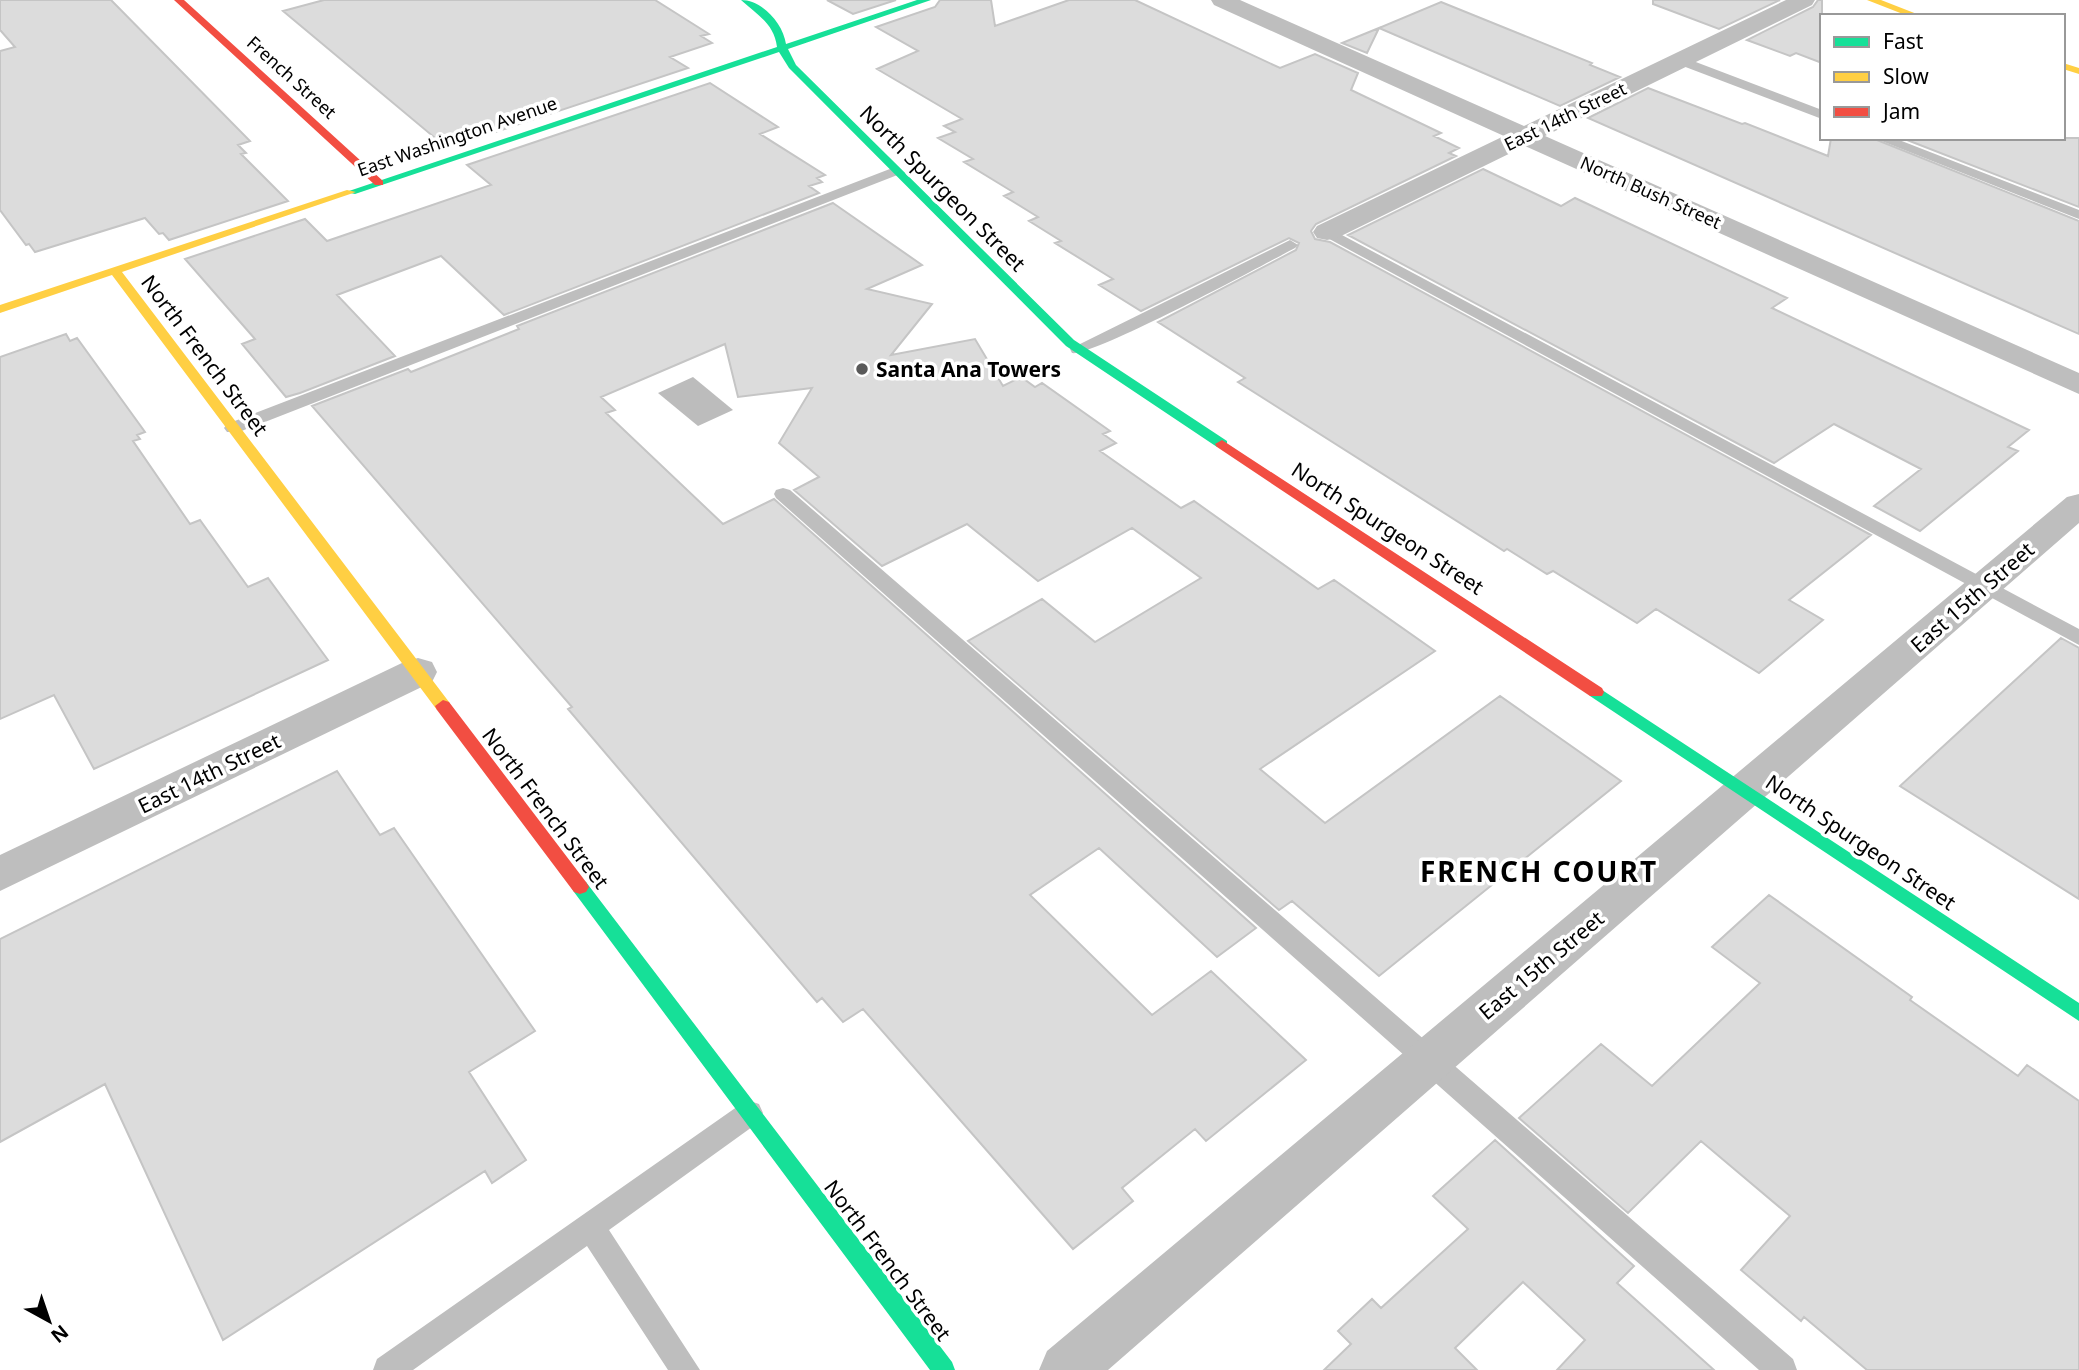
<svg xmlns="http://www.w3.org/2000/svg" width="2079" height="1370" font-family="'Noto Sans',sans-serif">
<rect width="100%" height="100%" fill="#fff"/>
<path fill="#bcbcbc" d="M693,377L733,410L698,426L658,393Z"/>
<path fill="#dcdcdc" stroke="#c5c5c5" stroke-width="2" d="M0,0H111L250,141L238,145L246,153L241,154L288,201L169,240L163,233L159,234L145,218L35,252L29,244L26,245L0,210V51L15,47L0,30Z
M324,0H655L709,34L701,36L712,43L670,57L688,68L447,148L283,11Z
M827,0H896L853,14Z
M940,0H991L995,26L1069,0H1135L1280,68L1315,54L1358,73L1351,90L1441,133L1434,136L1459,148L1449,153L1456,156L1316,224L1311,231L1315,239L1330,242L1871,535L1789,600L1823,620L1759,673L1656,609L1637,623L1553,571L1547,574L1507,549L1504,551L1238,382L1245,378L1158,322L1296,250L1299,243L1289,238L1141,311L1099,285L1113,279L1055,243L1061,241L1029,221L1038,217L1004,196L1013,192L964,162L973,159L938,138L955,132L944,126L962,119L877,69L918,51L876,27L935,7Z
M1653,0H1780L1719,29L1653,4Z
M1818,0H1822V63L1796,53L1790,56L1747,40L1813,7Z
M1441,2L1592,63L1590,65L1620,77L1560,106L1379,28Z
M1379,28L1367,53L1342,43Z
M710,83L778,127L760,134L825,175L817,178L822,182L809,186L819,193L504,315L441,256L337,295L395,356L300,393L286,397L242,344L255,339L185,259L305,219L327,241L491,185L467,165Z
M1648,88L1742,124L1745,123L1828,156L1831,138H1872L2079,221V334L1588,118Z
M1902,138H2079V207Z
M1483,169L1561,206L1575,198L1787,298L1772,308L2029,430L2008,447L2018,451L1920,531L1874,506L1921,469L1834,424L1774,463L1348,235Z
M833,203L922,265L867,289L932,304L891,355L975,339L1003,386L1021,377L1035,387L1042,383L1110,431L1103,434L1116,443L1100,451L1181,508L1194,501L1318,589L1334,580L1435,651L1260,769L1325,823L1500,696L1621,781L1379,976L1292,901L1279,910L968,641L1042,599L1095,642L1201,578L1132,528L1038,581L967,524L882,566L794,490L819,477L779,443L812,388L738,397L725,344L601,397L615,410L606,413L723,524L774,499L1256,928L1217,957L1099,848L1030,895L1152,1015L1211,971L1306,1060L1206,1141L1195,1129L1122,1188L1133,1201L1073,1249L863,1009L843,1022L822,998L817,1002L568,709L572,707L312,406L408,369L411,372L519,329L517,326Z
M66,334L70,341L77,338L145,432L137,435L140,439L133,441L190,524L200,520L248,587L268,578L328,660L94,769L54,695L0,719V357Z
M2061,638L2079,648V899L1900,786Z
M337,771L380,835L394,828L535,1031L469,1072L526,1160L492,1183L485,1171L223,1340L105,1084L0,1142V939Z
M1769,895L1912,997L1910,1000L2018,1076L2027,1065L2079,1101V1370H1867L1804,1317L1801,1321L1741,1270L1790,1216L1701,1141L1628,1213L1519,1118L1601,1044L1652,1086L1760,983L1712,947Z
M1495,1140L1634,1266L1617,1283L1714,1370H1557L1585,1340L1523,1282L1455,1348L1477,1370H1324L1351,1344L1338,1331L1372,1299L1381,1308L1468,1229L1433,1196Z"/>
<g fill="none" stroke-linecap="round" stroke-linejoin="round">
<path fill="#bebebe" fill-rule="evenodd" d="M1680,56L1822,110V119L1675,63V57Z
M1874,138H1894L2079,210V219Z
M895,167L900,168V174L239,432H227L224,428L227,424Z
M1327,227L2079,629V645L1322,235L1319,232Z
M1290,240L1298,245L1295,248C1265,264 1092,357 1072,353L1070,349Z
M783,488L790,490L1793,1359L1797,1370H1759L776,498L774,494L776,490Z
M750,1101L759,1104L763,1113L759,1122L609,1230L700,1370H668L587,1246L413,1370H373L377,1359L741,1104Z"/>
<path fill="#bebebe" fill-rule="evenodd" d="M1211,0H1240L1524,126L1786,0H1815L1812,5L1545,136L2079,373V394L1525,146L1337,238L1327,240L1317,238L1313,232L1317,226L1504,136L1214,5Z
M2079,494V523L1108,1370H1039L1047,1351L2067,497Z
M418,658L432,662L437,672L432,682L0,891V855L404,662Z"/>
<path fill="#16e098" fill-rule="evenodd" d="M741,0C762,0 783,23 786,44L917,0H931L788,49L796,65L1074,340L1227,441V447H1217L1066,346L789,68L779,52L355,194L346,192L777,47C774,23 757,15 741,0Z
M1596,686L2079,1003V1021L1590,696L1588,692L1590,688Z
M580,880L586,882L952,1362L955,1370H930L574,892L571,887L574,882Z"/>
<path fill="#ffcf43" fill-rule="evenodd" d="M1867,0H1881L1922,16H1908Z
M2063,63L2079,68V74L2063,69Z
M347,190L356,192L122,272L449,702L451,706L449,710H437L112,275L0,313V305Z"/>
<path fill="#f24e42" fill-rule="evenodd" d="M174,0H184L383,181V185H375Z
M1222,440L1602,688L1604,692L1602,696H1590L1217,447L1215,444Z
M443,700L449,702L586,882L589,887L586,892L580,894L574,892L437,710L435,706Z"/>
</g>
<circle fill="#595959" stroke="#fff" stroke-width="2.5" cx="862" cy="369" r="7"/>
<g text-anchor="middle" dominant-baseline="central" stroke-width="7" stroke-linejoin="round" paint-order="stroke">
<g font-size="18" fill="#000" stroke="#fff">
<text transform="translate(292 77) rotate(42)">French Street</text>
<text transform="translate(1565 116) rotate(-26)">East 14th Street</text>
<text transform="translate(457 136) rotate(-19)">East Washington Avenue</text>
<text transform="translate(1651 192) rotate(24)">North Bush Street</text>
</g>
<g font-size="21" fill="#000" stroke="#fff">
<text transform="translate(943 188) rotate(45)">North Spurgeon Street</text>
<text transform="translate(205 355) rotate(53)">North French Street</text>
<text transform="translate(1388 528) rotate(33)">North Spurgeon Street</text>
<text transform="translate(1972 597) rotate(-41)">East 15th Street</text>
<text transform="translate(209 773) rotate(-26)">East 14th Street</text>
<text transform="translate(546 808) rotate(53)">North French Street</text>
<text transform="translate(1861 842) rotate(34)">North Spurgeon Street</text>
<text transform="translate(1541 965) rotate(-40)">East 15th Street</text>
<text transform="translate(888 1260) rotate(53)">North French Street</text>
</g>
<g font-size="21" font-weight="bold" fill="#000" stroke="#fff" text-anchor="start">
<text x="876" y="369">Santa Ana Towers</text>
</g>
<g font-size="28" font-weight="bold" letter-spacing="2" fill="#000" stroke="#fff">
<text x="1539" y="871">FRENCH COURT</text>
</g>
</g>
<rect x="1820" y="14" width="245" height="126" fill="#ffffff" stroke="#999999" stroke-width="2"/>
<rect x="1834" y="37" width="35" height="10" fill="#16e098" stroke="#999999" stroke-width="2"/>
<text x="1883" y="49" font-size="21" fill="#000000">Fast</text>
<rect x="1834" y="72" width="35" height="10" fill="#ffcf43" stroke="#999999" stroke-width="2"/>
<text x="1883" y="84" font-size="21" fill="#000000">Slow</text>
<rect x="1834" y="107" width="35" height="10" fill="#f24e42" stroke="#999999" stroke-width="2"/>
<text x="1883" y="119" font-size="21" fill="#000000">Jam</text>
<g transform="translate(49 1321) rotate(140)" stroke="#ffffff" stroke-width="5" paint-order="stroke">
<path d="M0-5L12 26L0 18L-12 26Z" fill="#000000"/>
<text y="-10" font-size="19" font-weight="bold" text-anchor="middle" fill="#000000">N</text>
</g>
</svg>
